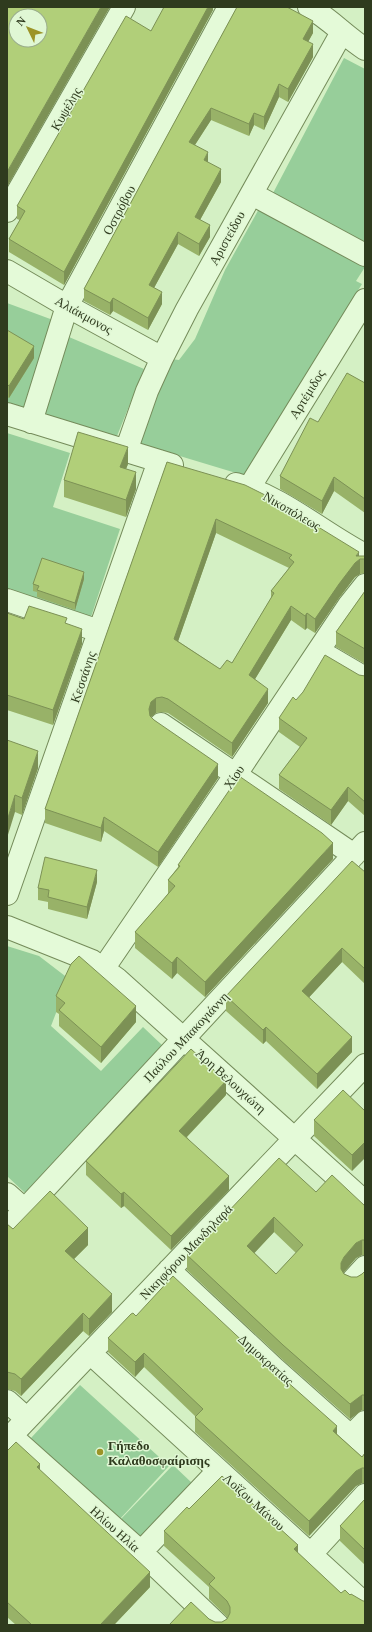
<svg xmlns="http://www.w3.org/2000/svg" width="372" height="1632" font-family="'Times New Roman',serif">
<rect width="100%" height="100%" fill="#d4f0c4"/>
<path fill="#97ce9a" d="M344,58L365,69V243L272,195Z
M260,207L365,264V267L356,281L362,284L292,397L246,476L140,444L171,359L179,360L195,339L225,270Z
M7,303L53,320L28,412L7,406Z
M69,337L144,369L117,436L40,414Z
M7,433L70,453L53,507L120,529L91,617L7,589Z
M7,946L39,956L69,979L51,1026L101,1071L143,1027L162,1045L25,1193L7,1176Z
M80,1385L169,1466L119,1520L31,1438Z
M173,1465L192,1483L142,1541L120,1520Z"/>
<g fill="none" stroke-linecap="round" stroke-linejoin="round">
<g stroke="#748b5a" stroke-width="24">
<path id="minor" d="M309,7C330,19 345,36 365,49
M252,194L365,255
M7,211L124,7
M7,271L67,306L162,358
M7,414L172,465
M31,422L67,306L229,7
M126,451L147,391L162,358L187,309L342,32
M236,484C284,498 321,532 365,555
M249,488L365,300
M7,600L99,631
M319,651L365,678
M161,724L354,855
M7,894L159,461
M7,927L92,961L117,979L365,1202
M103,969L236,774L349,605L365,585
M7,1194L25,1210
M7,1229L365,843
M169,1270L275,1369L365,1449
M353,1280L365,1267
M90,1353L365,1604
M7,1401L27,1419
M11,1436L141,1552L218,1625
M351,1436L365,1422
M7,1440L365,1065
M141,1552L218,1471
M311,1554L365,1495"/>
</g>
<use href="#minor" stroke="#e4fad8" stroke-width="22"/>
</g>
<path fill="#98b268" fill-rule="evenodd" d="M213,7V10L64,285L9,252V239L20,220L17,219V206L151,31Z
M237,7L313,33L308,42L313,57L288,102L279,97L264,130L254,125L249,136L211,120L195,145L208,163L221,182L200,220L210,237L199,256L178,244L154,288L162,304L148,330L113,311L110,315L84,301V289Z
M7,330L34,358L9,398L7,397Z
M365,383V513L334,491L322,514L280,489V476L318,422Z
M167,462L359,556H365V573L360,574L355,577L339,598L315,633L307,628L305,630L291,620L255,679L268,703L232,757L168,713L162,712L156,713L151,717L218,778L158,867L104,831L101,842L45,823V809ZM216,533L289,568L271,591V598L232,663L220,669L178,641Z
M128,464L126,469L136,489L126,517L64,497V480Z
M84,579L75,610L37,597V592L33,591V584Z
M365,591V664L336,647V632Z
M7,613L24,619L67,624L82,644L53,725L7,710Z
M359,675L365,676V816L348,801L331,825L279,789V775L300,747L279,732V718L296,700Z
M7,740L38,768L22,815L15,812Z
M333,859L205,997L177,973L172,979L135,948V932L168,894V880L178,867V865Z
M365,872V984L342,962L309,997L352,1052L317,1089L266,1041L263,1044L226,1011V996Z
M97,882L87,919L48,909V902L38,900V888Z
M56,996L136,1022L101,1063L59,1026V1014L56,1012Z
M226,1095L187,1137L229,1190L171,1250L124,1206L121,1208L86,1175V1161Z
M365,1111L352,1171L314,1136V1120Z
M316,1192L365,1206V1255H362L356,1258L343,1273L344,1274L351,1277H357L362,1274L365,1271V1410H362L350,1419L283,1360L187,1270V1255ZM274,1232L296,1253L276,1274L254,1253Z
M7,1224L13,1229L88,1245L74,1259L112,1312L89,1336L83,1331L21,1396L15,1391L7,1389Z
M136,1316L337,1434L362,1457L365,1453V1483H362L356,1486L309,1536L195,1432V1416L144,1367L135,1377L108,1352V1338Z
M7,1451L40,1470L150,1587L114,1625H16L7,1617Z
M365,1499V1565L340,1541V1526Z
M189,1509L298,1553L341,1593L350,1595L363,1601L365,1625H169L209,1619L215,1622H222L227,1619L228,1618L209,1599V1587L164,1546V1531Z"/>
<path fill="#7c9155" d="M101,7H110L7,187V172Z
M208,7H213V10L64,285V272Z
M313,21V33L303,51V39Z
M313,44V57L288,102V89Z
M279,84V97L264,130V117Z
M211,108V120L189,154V142Z
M254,113V125L249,136V124Z
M208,152V165L204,160Z
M221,169V182L195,229V217Z
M210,225V237L199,256V244Z
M178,232V244L149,297V285Z
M162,292V304L148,330V318Z
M113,298V311L110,315V303Z
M34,346V358L9,398V386Z
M128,447V464L120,484V467Z
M136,472V489L126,517V500Z
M334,477V491L322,514V501Z
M216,519V533L174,653V639Z
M359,552V560L360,559V574L355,577L339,598L315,633V619Z
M84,572V579L75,610V603Z
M291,606V620L249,689V675Z
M307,613V628L305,630V616Z
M82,629V644L53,725V710Z
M268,689V703L232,757V743Z
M156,698V713L151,717L149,723V709L151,702Z
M38,751V768L22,815V798Z
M218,764V778L158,867V852Z
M348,787V801L331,825V810Z
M15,795V812L7,838V821Z
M104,817V831L101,842V828Z
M333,843V859L205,997V982Z
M97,870V882L87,919V907Z
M342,948V962L302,1005V991Z
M177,957V973L172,979V963Z
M136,1006V1022L101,1063V1047Z
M266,1027V1041L263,1044V1030Z
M352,1037V1052L317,1089V1074Z
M226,1081V1095L179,1145V1131Z
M365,1142V1158L352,1171V1155Z
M229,1176V1190L171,1250V1236Z
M124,1192V1206L121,1208V1194Z
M274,1217V1232L247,1261V1246Z
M88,1228V1245L65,1268V1251Z
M362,1240V1255L356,1258L344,1272L341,1278V1263L344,1257L356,1243Z
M112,1294V1312L89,1336V1319Z
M83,1313V1331L21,1396V1379Z
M144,1353V1367L135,1377V1362Z
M362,1395V1410L350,1419V1404Z
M337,1426V1441L333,1431Z
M40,1464V1479L37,1467Z
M362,1468V1483L356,1486L309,1536V1521L356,1471Z
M298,1545V1560L294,1549Z
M150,1572V1587L114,1625H101V1624Z"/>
<path fill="#b1cf79" stroke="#7c9155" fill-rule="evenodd" d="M7,7H101L7,172ZM16,16H40V40H16Z
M164,7H208L64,272L9,239L25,211L17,206L126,16L151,31Z
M237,7H287L313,21L303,39L313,44L288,89L279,84L264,117L254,113L249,124L211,108L189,142L208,152L204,160L221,169L195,217L210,225L199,244L178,232L149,285L162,292L148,318L113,298L110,303L84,289Z
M7,330L34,346L9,386L7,384Z
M347,373L365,383V499L334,477L322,501L280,476L310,418L318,422Z
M78,432L128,447L120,467L136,472L126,500L64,480Z
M167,462L245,485L271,498L359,552L356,556H365V559H360L355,563L339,584L315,619L307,613L305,616L291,606L249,675L268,689L232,743L168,699L162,697L156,698L151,702L149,709L150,716L154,720L218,764L158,852L104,817L101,828L45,809ZM216,519L292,555L289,558L294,562L271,591L274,593L232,663L227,660L220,669L174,639Z
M42,558L84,572L75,603L37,590L39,586L33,584Z
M365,591V649L336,632Z
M29,606L67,618L65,623L82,629L53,710L7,695V613L24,619Z
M325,655L359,675L365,676V802L348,787L331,810L279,775L307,738L279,718L293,697L296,700L303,692Z
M7,740L38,751L22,798L15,795L7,821Z
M239,776L322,833L333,843L205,982L177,957L172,963L135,932L175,886L168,880L180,866L178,865Z
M45,857L97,870L87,907L48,897L49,890L38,888Z
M352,861L365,872V969L342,948L302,991L352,1037L317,1074L266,1027L263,1030L226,996Z
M79,956L136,1006L101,1047L59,1010L65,1003L56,996L71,964Z
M191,1049L226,1081L179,1131L229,1176L171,1236L124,1192L121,1194L86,1161Z
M343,1090L365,1111V1142L352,1155L314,1120Z
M279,1158L316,1192L332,1175L365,1206V1240H362L356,1243L344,1257L341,1263V1269L344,1274L351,1277H357L362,1274L365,1271V1395H362L350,1404L283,1345L187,1255ZM274,1217L303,1245L276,1274L247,1246Z
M50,1191L88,1228L65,1251L112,1294L89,1319L83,1313L21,1379L15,1374L7,1372V1224L13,1229Z
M173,1276L266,1363L337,1426L333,1431L362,1457L365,1453V1468H362L356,1471L309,1521L195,1417L203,1409L144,1353L135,1362L108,1338L131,1314L133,1313L136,1316Z
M16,1442L40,1464L37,1467L150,1572L101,1624V1625H32L7,1602V1451Z
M222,1476L298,1545L294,1549L341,1593L345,1590L350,1595L351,1594L363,1601H365V1625H169L191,1602L209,1619L215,1622H222L227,1619L230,1613V1607L227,1601L209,1584L215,1578L164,1531L187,1507L189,1509Z
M365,1499V1550L340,1526Z"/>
<circle fill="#9c9427" stroke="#e0f7d4" stroke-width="1.5" cx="100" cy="1452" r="4"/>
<g text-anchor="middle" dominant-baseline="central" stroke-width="3" stroke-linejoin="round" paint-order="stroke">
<g font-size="13" fill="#2f3b1e" stroke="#e0f7d4">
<text transform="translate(66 109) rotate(-60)">Κυψέλης</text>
<text transform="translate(119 210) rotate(-62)">Οστρόβου</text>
<text transform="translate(227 238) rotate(-61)">Αριστείδου</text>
<text transform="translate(84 315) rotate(29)">Αλιάκμονος</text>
<text transform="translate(307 394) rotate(-58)">Αρτέμιδος</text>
<text transform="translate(292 511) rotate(30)">Νικοπόλεως</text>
<text transform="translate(83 677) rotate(-71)">Κεσσάνης</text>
<text transform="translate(234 777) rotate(-56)">Χίου</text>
<text transform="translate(186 1037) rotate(-47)">Παύλου Μπακογιάννη</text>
<text transform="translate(231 1081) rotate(42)">Άρη Βελουχιώτη</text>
<text transform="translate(186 1252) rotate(-46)">Νικηφόρου Μανδηλαρά</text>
<text transform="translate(266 1360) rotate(42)">Δημοκρατίας</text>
<text transform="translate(254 1502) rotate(42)">Λοΐζου Μάνου</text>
<text transform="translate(115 1529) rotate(42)">Ηλίου Ηλία</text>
</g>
<g font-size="13" font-weight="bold" fill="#2f3b1e" stroke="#e0f7d4" text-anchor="start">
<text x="108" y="1445">Γήπεδο<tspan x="108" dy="15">Καλαθοσφαίρισης</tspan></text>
</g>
</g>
<rect width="372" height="1632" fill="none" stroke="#2f3b1e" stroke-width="16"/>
<g transform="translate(28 28) rotate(313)"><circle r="19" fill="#e0f7d4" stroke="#99ac8b"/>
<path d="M0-3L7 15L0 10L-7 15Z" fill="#9c9427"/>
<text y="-6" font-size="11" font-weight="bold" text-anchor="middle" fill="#2f3b1e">N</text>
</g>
</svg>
